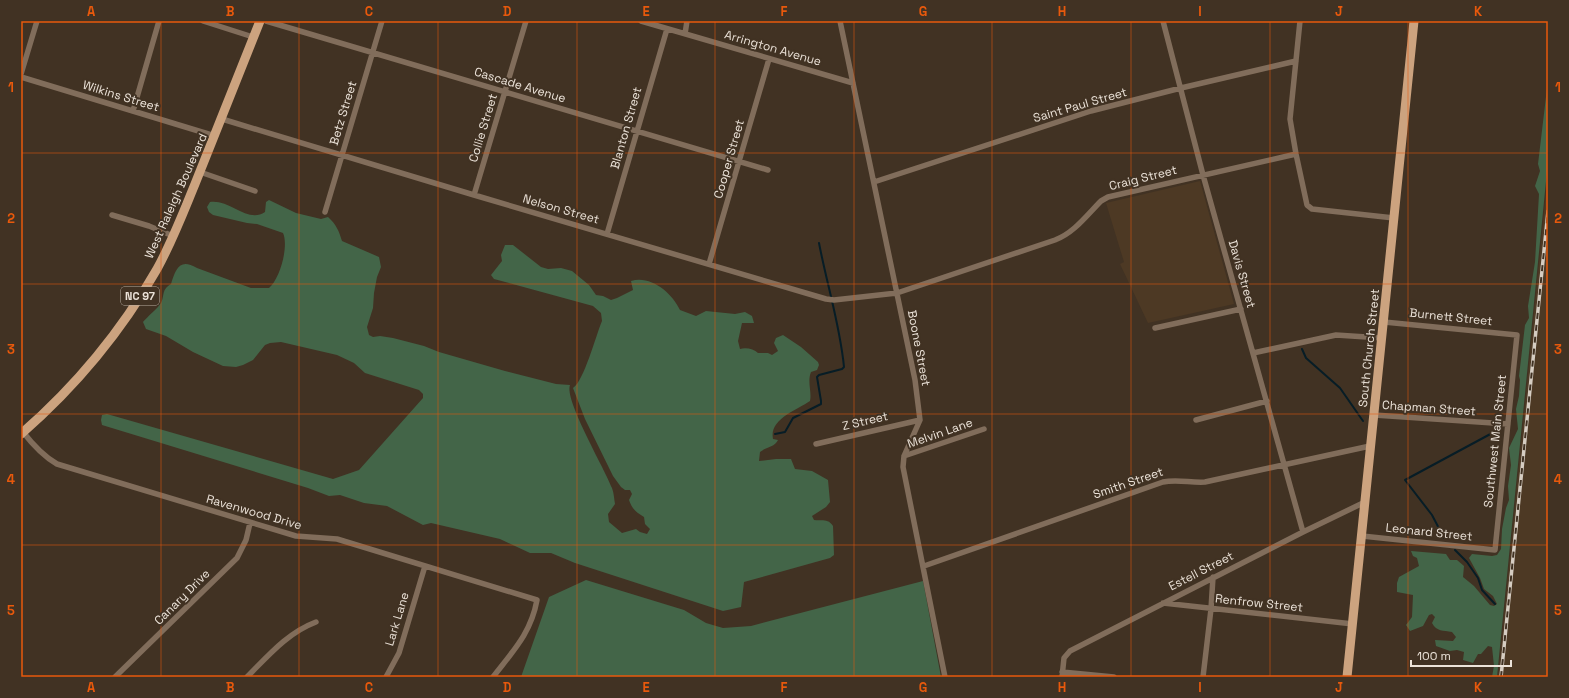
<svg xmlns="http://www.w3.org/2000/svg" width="1569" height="698" font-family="'Space Grotesk',sans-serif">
<rect width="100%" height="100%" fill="#413223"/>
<path fill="#4d3924" d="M1548,172V677H1498Z
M1200,181L1234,304L1148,323L1120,264L1124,262L1106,203Z"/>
<path fill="#436548" d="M1548,80V161L1497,677H1492L1494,666L1492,647L1488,646L1481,654H1478L1473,663L1463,660L1464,652L1457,650L1450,651L1436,646L1435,640L1453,641L1456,637L1452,632C1443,630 1437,632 1432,623L1435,617L1432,614L1429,615L1423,626L1410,631L1406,625L1412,617L1413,595L1397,592V583L1399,577L1419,566L1417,558L1413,556L1411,551L1446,554L1450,560H1457L1464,566L1463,577L1474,586L1490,605L1494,606L1497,604L1493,596L1484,589L1480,578L1469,558L1472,554L1492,556L1497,555L1501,549L1502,529L1506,508L1509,500L1508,486L1511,465L1509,448L1518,429L1516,409L1519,396L1520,380L1519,376L1525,325L1529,318L1528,306L1535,262L1539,194L1535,186L1540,171L1538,164Z
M269,200L296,213L321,219L328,217C336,224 339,231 342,241L379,257L381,267L377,277L374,293L373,308L367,327L369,335L373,337L380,336L393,338L424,346L439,352L505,371L556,384L570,385C564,400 605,469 612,488C614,493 614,499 615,504L608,514L609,522L622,533L636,529L640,532L647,534L650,529L645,524L644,517C636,512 632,509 629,500L632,494L630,490H625L621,487L613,476L585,419L573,388C584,381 596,335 602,321L601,313L593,306L494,279L491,275L502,261L501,255L505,245H513L541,267L548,269L561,268L572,271L589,285L596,295L603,296L611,300L617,298L633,290L631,281C651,275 672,293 680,310L696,316L706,311L735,314L745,312L752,316L754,323H742L738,341L740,349C746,347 754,349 758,353H768L772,355L778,351L774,343L776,338L783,335L801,347L818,362L819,365L817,370L811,372C807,382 812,392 810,401C797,410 769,419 773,439L778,440C775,447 766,447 760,452L759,461L776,459H791L795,469L812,471L828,480L830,502L826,507L812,516L814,520C822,521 828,518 833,526L834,555L830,558L744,582L741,607L723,611L575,563L551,553H530L500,539L431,523L423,525L387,506L364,503L340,495L329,496L308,488L102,425L101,420L102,415L107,414L333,479L359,470L423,398V394L419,390L365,373L354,363L337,355L281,342L270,343L265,345L253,360L243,365L236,367L223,366L193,352L166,336L146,329L143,322C147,317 158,308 161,303C165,295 161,290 171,284C176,268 180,258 197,268L251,288H269C280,279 289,246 283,233L257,224L247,223L213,215L209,212L207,207L210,202C230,199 248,224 265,212L266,202Z
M586,580L684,610L706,623L723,628L751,626L923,581L941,677H521L549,597Z"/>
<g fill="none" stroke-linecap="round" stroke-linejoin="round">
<path stroke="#071d26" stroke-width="2" d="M1302,349L1306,358L1340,388L1363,421
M775,434L785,432L793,418L821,404V401L817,377L819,375L842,369L844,367C840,325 827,285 819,243
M1444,538L1432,515L1405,480L1496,431
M1455,550L1467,562L1478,578L1482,590L1495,604"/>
<path stroke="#816d5b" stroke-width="5.5" d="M203,21L253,37
M266,21L768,170
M641,21L853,83
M840,21L915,380L920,420L904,456L903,467L945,677
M1163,21L1203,175L1303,532
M1300,21L1290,119L1296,154L1307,205L1312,209L1394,218
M685,34L687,21
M21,74L37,21
M21,77L215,136
M133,111L159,21
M222,119L474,195L826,299L834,300L897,293L1055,240C1074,233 1087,215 1101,201L1108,197L1296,154
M200,172L255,191
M874,182L1091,111L1181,88L1296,61
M474,195L526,21
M325,212L382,21
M112,215L149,226L173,236
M607,234L667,29
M709,264L769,59
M1155,328L1241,309
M1253,353L1336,335L1382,338
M1374,415L1508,424
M1196,420L1267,401
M23,432C33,445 43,456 57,464L296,536L337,539L537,600C531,633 513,651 493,677
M816,444L920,420
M904,456L984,429
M1362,536L1495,550L1517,335L1384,322
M924,566L1163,482C1177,479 1191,483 1205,482L1370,446
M1163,603L1353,624
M1062,672L1114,677
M115,677L237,558L246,540L250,523
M247,677C268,656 287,633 316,622
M386,677L399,653L425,566
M1062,677L1064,658L1070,651L1303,532L1365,502
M1203,677L1211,609L1213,577"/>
<path stroke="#cca37f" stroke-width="9" d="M21,434C75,387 121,332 157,269C172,242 183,213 195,184C217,130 238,75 260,21
M1347,677L1414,21"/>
<g stroke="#d6cdc2" stroke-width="3.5">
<path id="rail" d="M1501,677L1548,211"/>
</g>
<use href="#rail" stroke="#413223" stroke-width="2" stroke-dasharray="6" stroke-linecap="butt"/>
</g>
<path fill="none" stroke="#e8590c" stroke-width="1" stroke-opacity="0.55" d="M161,21V677M299,21V677M438,21V677M577,21V677M715,21V677M854,21V677M992,21V677M1131,21V677M1270,21V677M1408,21V677M21,153H1548M21,284H1548M21,414H1548M21,545H1548"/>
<g text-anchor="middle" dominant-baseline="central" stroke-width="4" stroke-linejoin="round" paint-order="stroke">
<rect fill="#413223" stroke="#b9aea2" stroke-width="1" x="121" y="287" width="38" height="18" rx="3"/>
<g font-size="11" font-weight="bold" fill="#ece3d9">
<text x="140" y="296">NC 97</text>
</g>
<g font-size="12" fill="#ece3d9" stroke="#413223">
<text transform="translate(773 48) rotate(16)">Arrington Avenue</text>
<text transform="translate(520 85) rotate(17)">Cascade Avenue</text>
<text transform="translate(121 96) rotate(17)">Wilkins Street</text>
<text transform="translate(1080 105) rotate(-16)">Saint Paul Street</text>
<text transform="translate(343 113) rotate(-73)">Betz Street</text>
<text transform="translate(483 128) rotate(-73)">Collie Street</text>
<text transform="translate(626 128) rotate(-74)">Blanton Street</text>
<text transform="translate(729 159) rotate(-74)">Cooper Street</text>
<text transform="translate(1143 178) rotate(-14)">Craig Street</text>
<text transform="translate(176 196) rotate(-66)">West Raleigh Boulevard</text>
<text transform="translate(561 209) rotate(16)">Nelson Street</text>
<text transform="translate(1242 274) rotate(74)">Davis Street</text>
<text transform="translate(1451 317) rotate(6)">Burnett Street</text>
<text transform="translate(919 348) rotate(79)">Boone Street</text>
<text transform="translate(1369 348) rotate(-84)">South Church Street</text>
<text transform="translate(1429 408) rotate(4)">Chapman Street</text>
<text transform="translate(865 421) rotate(-13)">Z Street</text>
<text transform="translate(940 433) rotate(-19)">Melvin Lane</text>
<text transform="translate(1495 441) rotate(-84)">Southwest Main Street</text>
<text transform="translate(1128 483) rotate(-19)">Smith Street</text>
<text transform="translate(254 512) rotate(16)">Ravenwood Drive</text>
<text transform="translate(1429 532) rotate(6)">Leonard Street</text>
<text transform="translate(1201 571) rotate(-27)">Estell Street</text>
<text transform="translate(182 597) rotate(-45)">Canary Drive</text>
<text transform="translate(1259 603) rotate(6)">Renfrow Street</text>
<text transform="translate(397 619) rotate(-73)">Lark Lane</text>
</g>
</g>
<rect width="1569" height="698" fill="none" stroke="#413223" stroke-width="44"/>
<path d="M1411 660v6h100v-6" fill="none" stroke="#ece3d9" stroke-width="2"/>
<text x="1417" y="660" font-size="12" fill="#ece3d9" stroke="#413223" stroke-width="3" paint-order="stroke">100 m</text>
<rect x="22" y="22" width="1525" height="654" fill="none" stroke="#e8590c" stroke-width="1.5"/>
<g font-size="13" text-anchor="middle" font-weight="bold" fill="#e8590c">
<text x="91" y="16">A</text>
<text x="230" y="16">B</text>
<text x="369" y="16">C</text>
<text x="507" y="16">D</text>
<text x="646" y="16">E</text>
<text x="784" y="16">F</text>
<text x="923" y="16">G</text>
<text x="1062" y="16">H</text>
<text x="1200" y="16">I</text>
<text x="1339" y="16">J</text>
<text x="1478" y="16">K</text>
<text x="11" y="92">1</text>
<text x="1558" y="92">1</text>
<text x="11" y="223">2</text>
<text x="1558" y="223">2</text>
<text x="11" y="354">3</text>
<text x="1558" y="354">3</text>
<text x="11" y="484">4</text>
<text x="1558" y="484">4</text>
<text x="11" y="615">5</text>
<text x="1558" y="615">5</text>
<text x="91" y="692">A</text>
<text x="230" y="692">B</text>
<text x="369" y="692">C</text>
<text x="507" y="692">D</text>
<text x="646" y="692">E</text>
<text x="784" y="692">F</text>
<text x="923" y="692">G</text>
<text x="1062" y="692">H</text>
<text x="1200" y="692">I</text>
<text x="1339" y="692">J</text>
<text x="1478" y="692">K</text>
</g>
</svg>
